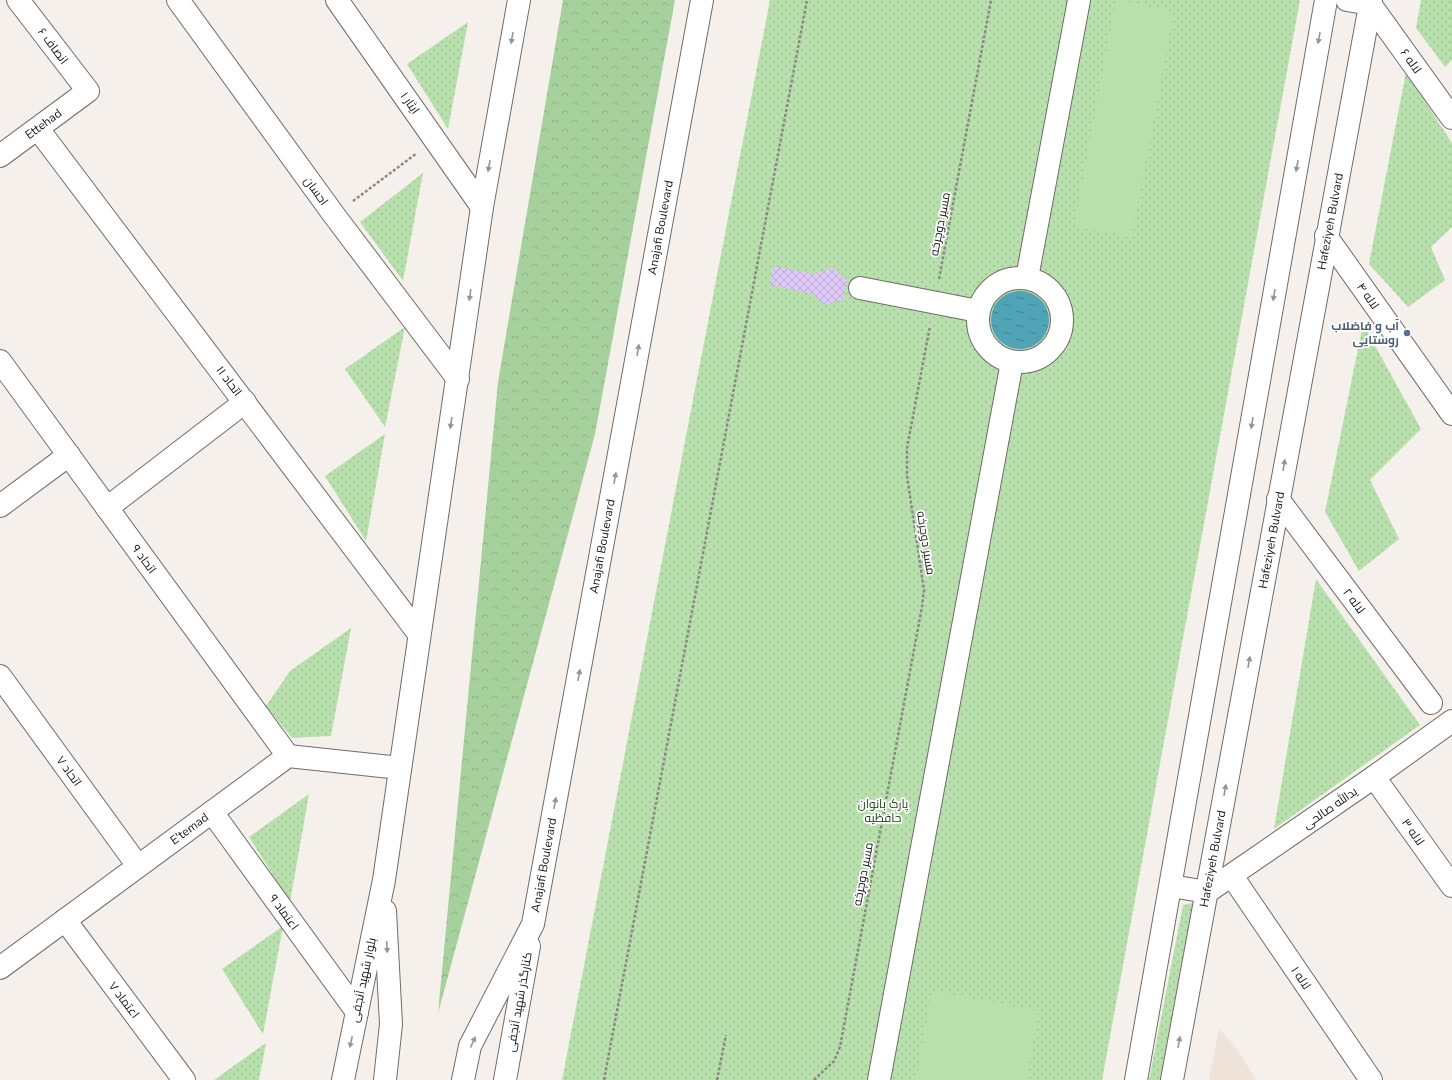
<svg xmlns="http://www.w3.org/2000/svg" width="1452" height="1080" font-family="'Nunito Sans',Cairo,sans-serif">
<defs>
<pattern id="grass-dots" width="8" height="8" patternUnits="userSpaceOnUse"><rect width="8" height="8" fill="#b7e0ac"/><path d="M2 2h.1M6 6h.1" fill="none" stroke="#9dbf93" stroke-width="1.8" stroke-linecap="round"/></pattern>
<pattern id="forest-crowns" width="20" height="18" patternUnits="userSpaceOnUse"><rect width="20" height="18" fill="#a7d19c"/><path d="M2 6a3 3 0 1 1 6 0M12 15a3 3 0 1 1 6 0" fill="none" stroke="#8fb386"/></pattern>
<pattern id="water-ripples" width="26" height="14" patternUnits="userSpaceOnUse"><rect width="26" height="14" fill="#50a4b5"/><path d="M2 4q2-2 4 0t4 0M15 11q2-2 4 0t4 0" fill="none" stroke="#418492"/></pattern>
<pattern id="building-cross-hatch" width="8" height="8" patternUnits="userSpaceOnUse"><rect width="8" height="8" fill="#ddc8f7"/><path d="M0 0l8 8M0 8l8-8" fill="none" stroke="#bdabd3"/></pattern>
</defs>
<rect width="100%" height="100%" fill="#f5f0eb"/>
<path fill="#efe3d9" d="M1219,1028L1239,1052L1256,1080H1209Z"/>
<path fill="url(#grass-dots)" d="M770,0H1300L1102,1080H562Z
M1421,0H1452V60L1445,67L1416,28Z
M468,22L448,129L407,64Z
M1406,72L1452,143V227L1431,247L1445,280L1408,307L1369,264Z
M423,173L403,281L360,222Z
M1363,324L1421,429L1370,480L1399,539L1359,571L1325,512Z
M405,327L385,427L345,369Z
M385,434L366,541L325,476Z
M1316,579L1420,725L1274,829Z
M351,628L331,736L292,738L266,706L290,671Z
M309,794L290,902L249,837Z
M1192,903L1197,907L1162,1080H1149L1183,905Z
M283,926L263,1034L222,969Z
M266,1043L259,1080H214Z"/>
<path fill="url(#forest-crowns)" d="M563,0H675L595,434L438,1013L498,382Z"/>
<path fill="#b7e0ac" d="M1116,0L1174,11L1132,237L1074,226Z
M932,991L1039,1011L1026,1080H916Z"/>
<path fill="url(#water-ripples)" d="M991 320a29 29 0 1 1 58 0a29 29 0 1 1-58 0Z"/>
<path fill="url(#building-cross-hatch)" d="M773,266L814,274L832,268L847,280L843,299L825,305L811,293L770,285Z"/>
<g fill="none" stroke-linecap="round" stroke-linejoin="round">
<g stroke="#716c68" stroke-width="24">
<g id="minor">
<path d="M178,0L334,215L458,379"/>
<path d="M337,0L482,207"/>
<path d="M1370,4L1452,118"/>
<path d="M38,129L419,634"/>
<path id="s1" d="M0,156L88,91L18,0"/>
<path d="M1326,236L1452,414"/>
<circle cx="1020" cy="320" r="42"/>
<path d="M1027,278L1079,0"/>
<path d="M860,288L978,311"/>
<path d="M0,361L288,756"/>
<path d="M1278,499L1431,703"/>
<path d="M0,506L69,455"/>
<path d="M107,508L245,402"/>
<path d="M0,676L138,866"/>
<path d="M1374,777L1452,886"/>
<path d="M212,812L357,1012"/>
<path d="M1232,876L1371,1080"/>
<path d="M1207,892L1374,777L1452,721"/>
<path d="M65,920L184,1080"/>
<path id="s2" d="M0,968L288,756L400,768"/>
<path d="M879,1080L1012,362"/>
</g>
</g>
<g stroke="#716c68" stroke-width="24">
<g id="major">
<path d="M1347,0L1370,4"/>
<path d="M1171,886L1207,892"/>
<path d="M343,1080L384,880L482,207L519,0"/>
<path d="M385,1080L391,1024L385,911"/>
<path id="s3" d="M463,1080L470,1046L533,924L702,0"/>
<path d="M505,1080L529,946"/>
<path d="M1136,1080L1326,0"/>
<path id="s4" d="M1172,1080L1371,0"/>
</g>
</g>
<path stroke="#8a8784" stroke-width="2.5" stroke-dasharray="3 2" stroke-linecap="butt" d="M353,201L417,153
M939,279L991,0
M604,1080L807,0
M717,1080L726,1035
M814,1080L834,1061L840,1047L922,607L924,590L907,476V448L930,326"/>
<use href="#minor" stroke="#fff" stroke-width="22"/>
<use href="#major" stroke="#fff" stroke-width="22"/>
</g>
<defs><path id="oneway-solid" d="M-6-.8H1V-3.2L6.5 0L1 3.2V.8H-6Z"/></defs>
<g fill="#969595">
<use href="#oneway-solid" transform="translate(512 38) rotate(100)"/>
<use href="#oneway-solid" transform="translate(1319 38) rotate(100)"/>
<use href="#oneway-solid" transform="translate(489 166) rotate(100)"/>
<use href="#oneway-solid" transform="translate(1297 166) rotate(100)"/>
<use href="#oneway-solid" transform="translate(470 295) rotate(98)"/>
<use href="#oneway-solid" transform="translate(1274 295) rotate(100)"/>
<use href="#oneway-solid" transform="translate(638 350) rotate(-80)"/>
<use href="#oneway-solid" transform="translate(451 423) rotate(99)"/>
<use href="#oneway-solid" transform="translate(1252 423) rotate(100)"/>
<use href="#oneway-solid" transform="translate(1284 465) rotate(-80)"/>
<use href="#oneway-solid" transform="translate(615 478) rotate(-80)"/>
<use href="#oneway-solid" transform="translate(1249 662) rotate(-80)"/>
<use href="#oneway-solid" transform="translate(579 675) rotate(-80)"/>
<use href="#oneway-solid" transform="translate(1225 790) rotate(-80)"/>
<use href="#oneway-solid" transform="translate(555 803) rotate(-80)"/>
<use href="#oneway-solid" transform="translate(387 947) rotate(87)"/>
<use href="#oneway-solid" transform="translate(351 1042) rotate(102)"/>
<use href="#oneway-solid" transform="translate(473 1042) rotate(-66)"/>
<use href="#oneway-solid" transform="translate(1179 1042) rotate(-80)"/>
</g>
<circle fill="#5c6f8a" stroke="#fff" stroke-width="1.5" cx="1407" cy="333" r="4"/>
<g text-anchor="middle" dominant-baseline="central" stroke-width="3.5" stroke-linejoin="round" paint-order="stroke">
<g font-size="12" fill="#161413" stroke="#fff">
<text transform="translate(53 46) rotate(53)">انصاف ۶</text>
<text transform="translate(1411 61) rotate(54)">لاله ۶</text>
<text transform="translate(410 103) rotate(55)">ایثار ۱</text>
<text stroke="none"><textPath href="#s1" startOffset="54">Ettehad</textPath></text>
<text transform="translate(316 191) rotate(54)">احسان</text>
<text stroke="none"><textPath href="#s4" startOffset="873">Hafeziyeh Bulvard</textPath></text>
<text transform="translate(940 224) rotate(-79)">مسیر دوچرخه</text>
<text stroke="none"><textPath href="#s3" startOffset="880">Anajafi Boulevard</textPath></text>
<text transform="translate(1368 296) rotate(55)">لاله ۴</text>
<text transform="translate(229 381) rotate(53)">اتحاد ۱۱</text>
<text stroke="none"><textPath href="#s4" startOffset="549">Hafeziyeh Bulvard</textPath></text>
<text transform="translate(926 543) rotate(81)">مسیر دوچرخه</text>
<text stroke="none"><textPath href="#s3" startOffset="556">Anajafi Boulevard</textPath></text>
<text transform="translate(144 559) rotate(54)">اتحاد ۹</text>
<text transform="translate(1354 601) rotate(53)">لاله ۲</text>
<text transform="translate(69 771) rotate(54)">اتحاد ۷</text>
<text transform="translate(1330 808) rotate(-35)">یدالله صالحی</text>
<text stroke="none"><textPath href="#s2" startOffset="235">E'temad</textPath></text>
<text transform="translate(1413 832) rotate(55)">لاله ۳</text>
<text stroke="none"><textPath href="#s4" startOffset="225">Hafeziyeh Bulvard</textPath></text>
<text stroke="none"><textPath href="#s3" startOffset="232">Anajafi Boulevard</textPath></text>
<text transform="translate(863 874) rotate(-79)">مسیر دوچرخه</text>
<text transform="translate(284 912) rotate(54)">اعتماد ۹</text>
<text transform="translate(1301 978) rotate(56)">لاله ۱</text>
<text transform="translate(363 980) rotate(-78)">بلوار شهید آنجفی</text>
<text transform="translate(124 1000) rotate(53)">اعتماد ۷</text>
<text transform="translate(519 1002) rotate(-80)">کنارگذر شهید آنجفی</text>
</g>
<g font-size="12" font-weight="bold" fill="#4e5e75" stroke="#fff" text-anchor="end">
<text x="1399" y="326">آب و فاضلاب<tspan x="1399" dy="14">روستایی</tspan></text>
</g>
<g font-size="12" fill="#1b430e" stroke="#fff">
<text x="883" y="804">پارک بانوان<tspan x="883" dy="14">حافظیه</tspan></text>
</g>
</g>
</svg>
